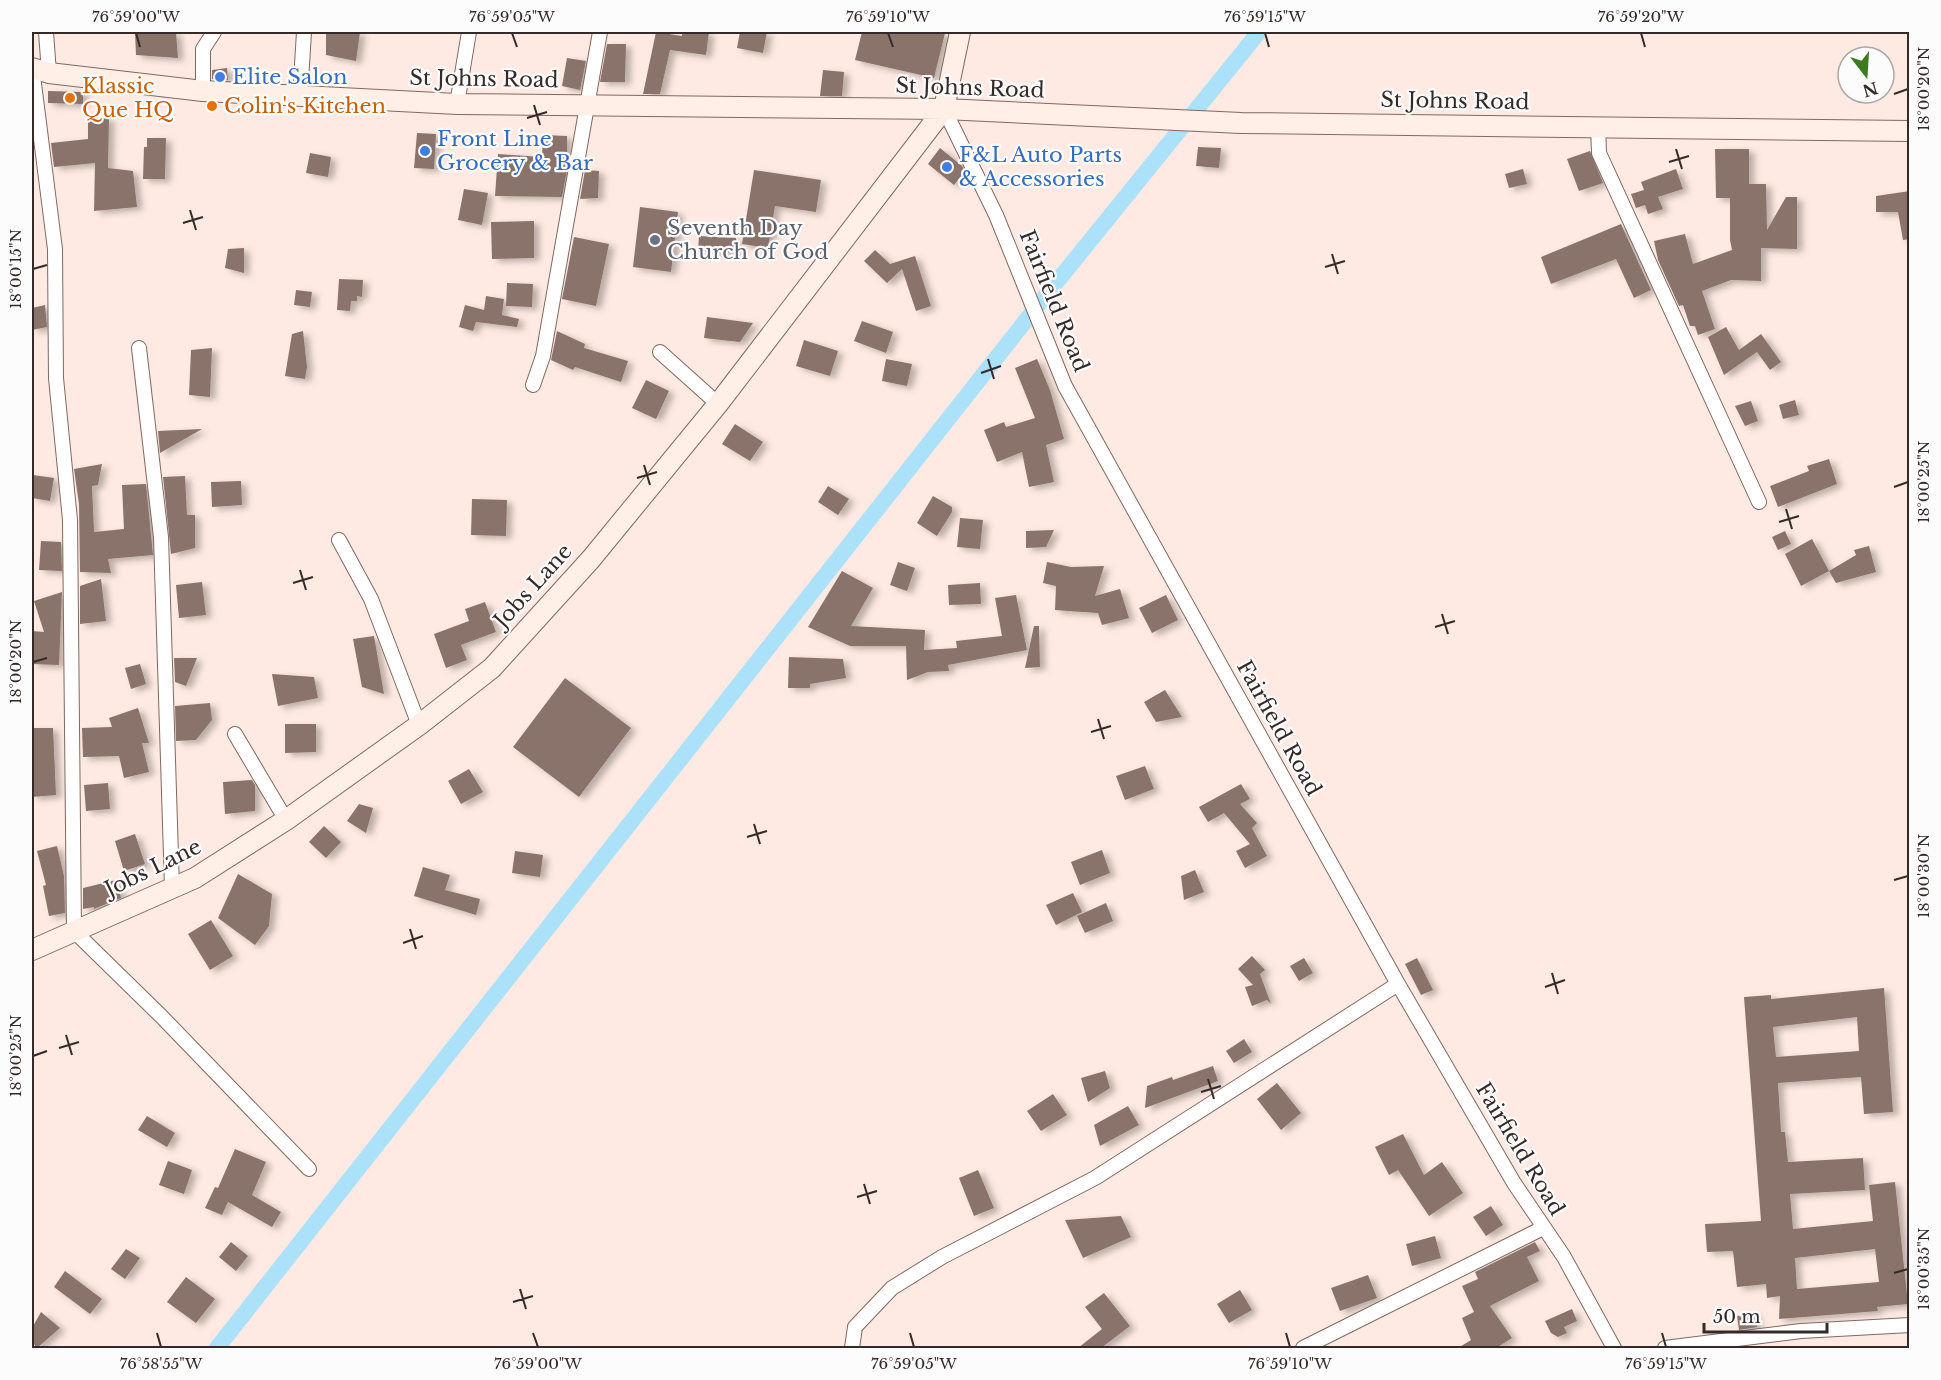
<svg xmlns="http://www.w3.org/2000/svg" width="1941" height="1380" font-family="'Libre Baskerville',serif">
<defs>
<filter id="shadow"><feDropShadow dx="5.5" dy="3" stdDeviation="3" flood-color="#0004"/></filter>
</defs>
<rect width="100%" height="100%" fill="#feeae2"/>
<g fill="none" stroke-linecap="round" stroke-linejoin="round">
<path stroke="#ace1fa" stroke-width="16" d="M217,1348L1034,310L1259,32"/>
</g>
<path fill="#8a736a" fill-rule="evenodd" filter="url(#shadow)" d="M135,32H176L178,58L136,55Z
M326,32H360L356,61L326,55Z
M656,32L682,36V32H709L706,55L670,50L660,94H643Z
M740,32H767L763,53L737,48Z
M862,32L945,33L934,78L855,60Z
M607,44H626L625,82H600Z
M567,58L586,61L580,90L562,86Z
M227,68L228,80L212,79V70Z
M823,70L844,72L842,96H820Z
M48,91L83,92V104L48,103Z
M88,118H109L108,168L133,171L137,207L94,211L95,163L54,167L51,143L88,139Z
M417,133L436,134L434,169L414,168Z
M543,135L567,136V170L562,197L495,196L498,154L542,157Z
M147,138H166L165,179H143L144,147H147Z
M1198,147L1221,148L1219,168L1196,166Z
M940,148L962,166L965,171L954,185L928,164Z
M1715,149H1749V184H1766L1767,230L1786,197H1797V249L1761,248V281L1731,280L1702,291L1715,329L1698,335L1695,326H1690L1683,305L1679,306L1658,260L1654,241L1685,234L1693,264L1732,250L1730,240V198H1716Z
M1590,151L1603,183L1579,191L1567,159Z
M310,153L331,157L328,177L306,173Z
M1523,169L1527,184L1509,188L1505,174Z
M1676,169L1683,189L1658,197L1663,209L1648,214L1645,205L1636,208L1631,194L1644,190L1641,182Z
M585,170L599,171L598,198L580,199Z
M754,170L821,180L816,212L775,206L768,248L742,244Z
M464,189L488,193L482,225L458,220Z
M1910,191V239L1903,240L1898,212H1876V196Z
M640,207L678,212L671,272L633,267Z
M534,221V258L492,259L491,222Z
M1621,224L1651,290L1634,298L1616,259L1551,284L1541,257Z
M699,236L736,238V252L698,251Z
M574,237L609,244L596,306L562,299Z
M244,248V273L225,268L228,249Z
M875,250L890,264L915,256L931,306L916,311L902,269L887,283L864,261Z
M339,279L363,280L362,297L357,296V301H351L350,311L337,310Z
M507,283L533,284L532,307L506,306Z
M296,290L312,292L310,307L294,305Z
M486,296L504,299L502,315L519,319L517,327L476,322L473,331L459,327L465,305L484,310Z
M45,305L47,327L32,330V308Z
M707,317L753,323L740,342L704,338Z
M862,321L893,332L886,353L854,341Z
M1726,327L1739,350L1761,334L1781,362L1770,370L1757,352L1724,375L1708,337Z
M303,331L307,367L305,379L285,376L292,334Z
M557,331L585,344L584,348L628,361L621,382L575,367L573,370L551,360Z
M804,340L838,351L830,376L796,366Z
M212,348L210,397L189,395L191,350Z
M886,359L912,364L907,386L882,381Z
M1037,359L1050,390L1064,439L1046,445L1054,482L1029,487L1022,452L997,462L984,430L1004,422L1006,427L1035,418L1015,368Z
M646,380L669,391L656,419L632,408Z
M1795,400L1799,415L1783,419L1779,405Z
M1751,401L1758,421L1745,426L1735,406Z
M735,424L763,442L750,461L722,444Z
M202,429L160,453L158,431Z
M1829,459L1837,484L1778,507L1770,486L1809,471L1807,466Z
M102,464L98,485L92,486L94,532L124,529L122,485L146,484L153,555L108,559L111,573L80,572L79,504L74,469Z
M33,475L54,478L50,501L32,498Z
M185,476L187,515H195V548L171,554L163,477Z
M241,481L242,505L212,507L211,482Z
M828,486L849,499L838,515L818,502Z
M933,496L952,507V512L937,536L917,523Z
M472,499L507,500L506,536L471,535Z
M960,518L983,520L980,549L957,547Z
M1054,530L1046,547L1026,548V531Z
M1785,531L1791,544L1778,550L1772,537Z
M1812,539L1829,571L1801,586L1785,554Z
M41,541L61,542L62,571L39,570Z
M1869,546L1876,572L1836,583L1829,571L1856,555L1854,550Z
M898,562L915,568L907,591L890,585Z
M1047,562L1071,567L1104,566L1095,596L1120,589L1129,618L1102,625L1098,613L1055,610L1056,586L1043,583Z
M842,571L873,588L851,626L925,630L924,650L957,648L956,641L1002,636L995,598L1016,595L1027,650L948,665L949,671L928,672L907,680L906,646H850L808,627Z
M101,579L106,621L80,624V586Z
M202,582L206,615L179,618L176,585Z
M980,583L981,604L949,605L948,585Z
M62,592L59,665L32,664V631L44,632L34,601Z
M1166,595L1178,620L1152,633L1139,608Z
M485,602L496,632L461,645L467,660L446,668L434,634L469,621L465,609Z
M1034,626H1039L1040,667L1025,668Z
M374,636L384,694L362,687L353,639Z
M789,657L843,659L846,678L810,684V688H788Z
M174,658H197L186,686L175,682Z
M140,664L146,684L131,689L125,668Z
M272,674L314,677L318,698L278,706Z
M565,678L631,728L579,797L513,747Z
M1165,690L1182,717L1156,722L1144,702Z
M210,703L212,720L196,740L176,741L175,706Z
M138,708L149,743H142L149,772L124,778L119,756L83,757L82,728L112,727L109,718Z
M285,724H316V752L285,753Z
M32,728H53L56,795L32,797Z
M1145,766L1154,789L1125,800L1116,776Z
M469,769L483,792L461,804L448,781Z
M252,780L255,785V811L225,814L223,782Z
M108,783L110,809L86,811L84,785Z
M1241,784L1250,799L1240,804L1257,823L1252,828L1267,856L1245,868L1236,851L1250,844L1224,813L1208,822L1199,807Z
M359,804L373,808L366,833L347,821Z
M324,826L341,842L326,858L309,842Z
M135,834L145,864L124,871L115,841Z
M57,846L64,876L65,913L49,916L43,886L46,885L37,851Z
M1102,850L1110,873L1080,885L1071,862Z
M515,851L543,855L540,877L512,873Z
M423,867L450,875L445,890L480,899L476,915L414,896Z
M1195,870L1204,892L1184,900L1181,876Z
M238,874L272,894L269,926L255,945L218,918Z
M116,880L121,898L94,909V907L83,909V888Z
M1073,893L1082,912L1056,925L1046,905Z
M1106,903L1113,921L1085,933L1077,916Z
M211,920L233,956L210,970L188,934Z
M1252,956L1265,970L1260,974L1271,1004L1267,1000L1252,1006L1245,987L1253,985L1238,969Z
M1304,958L1313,973L1299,981L1290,966Z
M1417,958L1433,990L1421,995L1405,964Z
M1884,988L1893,1112L1864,1114L1861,1077L1778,1083L1781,1132H1785L1788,1162L1863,1158L1865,1190L1790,1194L1793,1229L1873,1221L1869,1185L1895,1182L1908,1304L1877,1307L1878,1311L1779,1319L1780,1296L1767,1298L1766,1284L1737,1287L1733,1251L1707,1252L1705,1224L1761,1221L1744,997L1771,995V999ZM1857,1017L1859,1051L1776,1057L1773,1027ZM1875,1249L1879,1282L1797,1289L1795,1258Z
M1244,1039L1252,1052L1234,1063L1226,1051Z
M1213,1066L1218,1081L1145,1108L1147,1086L1172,1077L1173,1080Z
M1105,1071L1110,1088L1088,1102L1081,1078Z
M1277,1083L1301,1113L1281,1130L1257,1099Z
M1053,1094L1067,1115L1041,1131L1027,1111Z
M1128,1106L1139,1125L1100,1146L1094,1125Z
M147,1116L175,1133L167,1147L138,1130Z
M1403,1134L1424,1175L1442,1162L1463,1193L1429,1216L1398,1170L1389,1175L1375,1147Z
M235,1149L266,1162L252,1195L281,1212L272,1227L228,1202L222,1215L205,1208L215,1187L218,1188Z
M168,1161L192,1170L184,1194L159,1185Z
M978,1170L994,1208L974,1216L959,1178Z
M1491,1206L1503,1225L1486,1236L1473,1217Z
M1121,1216L1131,1237L1083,1258L1065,1220Z
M1435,1236L1441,1258L1412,1266L1406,1244Z
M231,1242L248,1256L236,1271L219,1257Z
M1535,1242L1540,1251L1527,1257L1539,1281L1490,1306L1512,1338L1496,1348H1458L1471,1340L1462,1318L1474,1312L1462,1286L1478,1279L1475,1272Z
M126,1249L140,1258L125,1279L111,1269Z
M65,1271L102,1299L90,1314L54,1287Z
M1368,1275L1377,1298L1340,1311L1331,1288Z
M186,1277L215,1299L196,1323L167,1302Z
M1240,1290L1252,1310L1229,1323L1217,1304Z
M1104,1293L1130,1326L1101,1348H1078L1102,1329L1085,1307Z
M1572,1309L1577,1321L1564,1327L1567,1333L1558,1337L1551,1333L1545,1321Z
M41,1312L60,1328L37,1348L32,1342V1328Z
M1755,1313L1757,1327L1739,1330L1737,1316Z"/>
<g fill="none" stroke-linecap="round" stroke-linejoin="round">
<g stroke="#7f6960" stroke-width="16">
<path id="street" d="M46,32L49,73
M32,68L55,249L56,378L70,520L74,931L161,1016L309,1169
M203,91V49L214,32
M300,97L304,32
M457,104L469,32
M944,109L996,215L1065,386L1398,984L1514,1183L1564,1257L1614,1348
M1598,126L1599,153L1759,502
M139,348L161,537L172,888
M660,352L718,404
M533,385L543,356L600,32
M339,540L371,599L419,725
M235,734L286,820
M852,1348L855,1327L892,1288L942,1257L1095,1178L1398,984
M1303,1348L1543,1228
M1665,1348L1801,1331L1910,1325"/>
</g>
<g stroke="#7f6960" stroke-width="22">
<path id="secondary" d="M32,68L49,73L203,91L457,104L944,109L1241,123L1910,131
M32,950L195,878L286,820L419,725L492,668L591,559L718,404L944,109L960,32"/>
</g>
<use href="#street" stroke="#fff" stroke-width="14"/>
<use href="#secondary" stroke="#ffefe6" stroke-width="20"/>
</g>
<path fill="none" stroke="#342a27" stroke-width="2" d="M136,33L140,47M512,33L517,47M888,33L893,47M1265,33L1269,47M1641,33L1645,47M1894,94L1908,89M534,105L540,125M527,118L547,112M1676,149L1682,169M1669,162L1689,156M190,210L196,230M183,223L203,217M1332,254L1338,274M1325,267L1345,261M33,269L47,265M988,359L994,379M981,373L1001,366M644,465L650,485M637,478L657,472M1894,487L1908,482M1786,509L1792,529M1779,522L1799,516M300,570L306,590M293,583L313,577M1442,614L1448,634M1435,627L1455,621M33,662L47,658M1098,719L1104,739M1091,732L1111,726M754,824L760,844M747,837L767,831M1894,880L1908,876M410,929L416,949M403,943L423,936M1552,973L1558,994M1545,987L1565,980M66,1035L72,1055M59,1048L79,1042M33,1056L47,1051M1208,1079L1214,1099M1201,1092L1221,1086M864,1184L870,1204M857,1197L877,1191M1894,1273L1908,1269M520,1289L526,1309M513,1302L533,1296M157,1333L161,1347M533,1333L538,1347M910,1333L914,1347M1286,1333L1290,1347M1662,1333L1666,1347"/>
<g fill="#3f7fe0" stroke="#fcfcfc" stroke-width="2">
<circle cx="220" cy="77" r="6"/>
<circle cx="425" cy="151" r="6"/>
<circle cx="947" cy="167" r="6"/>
</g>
<g fill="#e8710a" stroke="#fcfcfc" stroke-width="2">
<circle cx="70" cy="98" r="6"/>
<circle cx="212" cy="106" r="6"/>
</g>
<circle fill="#6b7280" stroke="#fcfcfc" stroke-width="2" cx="655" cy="240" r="6"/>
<g text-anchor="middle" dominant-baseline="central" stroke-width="4.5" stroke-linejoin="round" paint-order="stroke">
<g font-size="21" fill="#366cbe" stroke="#fcfcfc" text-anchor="start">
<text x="232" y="77">Elite Salon</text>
<text x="437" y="139">Front Line<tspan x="437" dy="24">Grocery &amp; Bar</tspan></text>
<text x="959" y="155">F&amp;L Auto Parts<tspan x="959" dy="24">&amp; Accessories</tspan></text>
</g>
<g font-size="21" fill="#342a27" stroke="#fcfcfc">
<text transform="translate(484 79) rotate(1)">St Johns Road</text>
<text transform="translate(970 88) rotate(2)">St Johns Road</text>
<text transform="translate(1455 101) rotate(1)">St Johns Road</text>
<text transform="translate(1054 301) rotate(68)">Fairfield Road</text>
<text transform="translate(533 586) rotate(-48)">Jobs Lane</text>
<text transform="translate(1279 728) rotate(61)">Fairfield Road</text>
<text transform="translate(153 868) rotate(-26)">Jobs Lane</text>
<text transform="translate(1520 1149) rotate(59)">Fairfield Road</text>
</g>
<g font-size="21" fill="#c56008" stroke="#fcfcfc" text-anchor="start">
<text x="82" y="86">Klassic<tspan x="82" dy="24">Que HQ</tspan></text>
<text x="224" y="106">Colin's Kitchen</text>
</g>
<g font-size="21" fill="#5b616d" stroke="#fcfcfc" text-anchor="start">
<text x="667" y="228">Seventh Day<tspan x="667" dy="24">Church of God</tspan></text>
</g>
</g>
<rect width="1941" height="1380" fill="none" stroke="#fcfcfc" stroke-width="66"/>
<g transform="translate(1866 75) rotate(163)"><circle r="28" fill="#fcfcfc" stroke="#aca8a7" stroke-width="1.5"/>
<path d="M0-4.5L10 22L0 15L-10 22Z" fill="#3d7c1b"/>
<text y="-9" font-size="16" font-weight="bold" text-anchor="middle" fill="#342a27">N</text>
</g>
<path d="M1704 1323v9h123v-9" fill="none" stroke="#342a27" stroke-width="3"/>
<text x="1713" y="1323" font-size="18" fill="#342a27" stroke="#fcfcfc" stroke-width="4.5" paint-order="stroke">50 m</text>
<rect x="33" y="33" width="1875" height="1314" fill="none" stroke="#342a27" stroke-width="2"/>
<g font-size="15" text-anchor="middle" fill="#342a27">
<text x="136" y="22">76°59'00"W</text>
<text x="512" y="22">76°59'05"W</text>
<text x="888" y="22">76°59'10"W</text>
<text x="1265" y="22">76°59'15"W</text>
<text x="1641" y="22">76°59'20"W</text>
<text transform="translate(1924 89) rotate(-90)" y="5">18°00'20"N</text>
<text transform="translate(16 269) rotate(-90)" y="5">18°00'15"N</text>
<text transform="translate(1924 482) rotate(-90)" y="5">18°00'25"N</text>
<text transform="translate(16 662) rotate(-90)" y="5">18°00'20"N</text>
<text transform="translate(1924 876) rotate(-90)" y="5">18°00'30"N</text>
<text transform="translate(16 1056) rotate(-90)" y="5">18°00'25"N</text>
<text transform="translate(1924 1269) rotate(-90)" y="5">18°00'35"N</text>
<text x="161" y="1369">76°58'55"W</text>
<text x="538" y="1369">76°59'00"W</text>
<text x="914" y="1369">76°59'05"W</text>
<text x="1290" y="1369">76°59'10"W</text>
<text x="1666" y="1369">76°59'15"W</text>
</g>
</svg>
